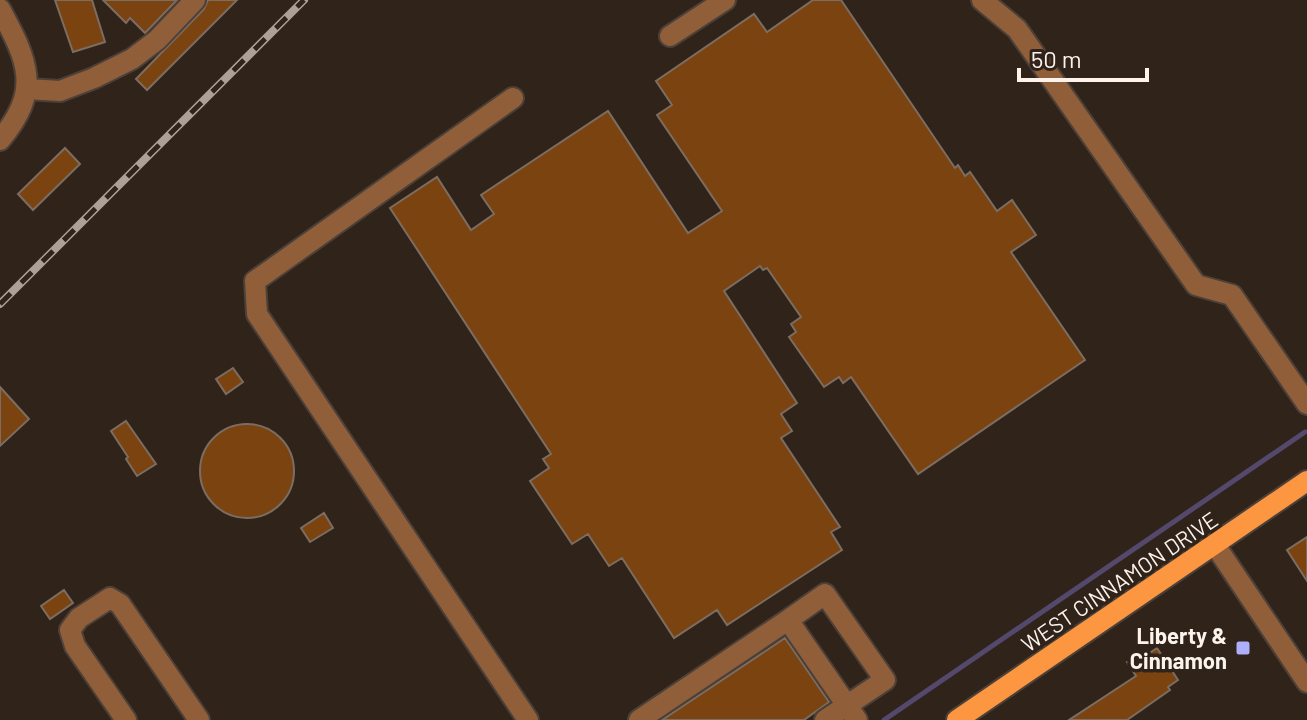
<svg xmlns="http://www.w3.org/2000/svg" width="1307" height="720" font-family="Barlow,sans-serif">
<rect width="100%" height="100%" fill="#2f231a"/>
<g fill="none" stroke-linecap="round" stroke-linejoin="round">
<path stroke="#54496c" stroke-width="5" d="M884,720L1305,432"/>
</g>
<path fill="#7b430f" stroke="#7c6d63" stroke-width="2" d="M55,0H92L105,42L73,52Z
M103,0H177L145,33L130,18L126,23Z
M208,0H237L147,90L136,79L204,9Z
M813,0H841L955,168L958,165L965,176L970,172L997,211L1012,200L1036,235L1011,252L1085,360L918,474L851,377L843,383L839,377L824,387L789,337L796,332L791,324L801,317L767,268L763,270L760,266L724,291L797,403L781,414L792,431L781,438L840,527L831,532L842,550L727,625L717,610L674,638L622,558L609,566L588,534L572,544L530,481L549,468L543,459L551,454L390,208L437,177L471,230L494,214L481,195L608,111L688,233L722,211L657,115L672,105L656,81L754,14L767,32Z
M65,148L80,164L33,210L18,194Z
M233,368L243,382L226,394L216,379Z
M0,387L29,419L0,446Z
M126,421L156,464L137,476L126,459L128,457L111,431Z
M200 471a47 47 0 1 1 94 0a47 47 0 1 1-94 0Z
M324,513L333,528L310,542L301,528Z
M1307,537V581L1287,550Z
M64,590L73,603L50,619L41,606Z
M785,638L829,702L804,720H662Z
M1157,648L1178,680L1168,687L1170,690L1127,720H1069L1136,676L1127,662L1141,653L1144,657Z"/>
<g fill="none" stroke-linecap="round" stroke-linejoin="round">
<g stroke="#4c4038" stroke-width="24">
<path id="minor" d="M982,0L1017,29L1196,285L1232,295L1307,404
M0,9C28,61 42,90 0,140
M670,36L725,0
M27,89L60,91L94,78L132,59L157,40L195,0
M513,98L255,281L257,314L528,720
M1215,545L1307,682
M788,620L825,594L885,680L825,720
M126,720L75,646L70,630L79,618L110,598L120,604L199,720
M639,720L788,620L857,720"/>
</g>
<g stroke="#4c4038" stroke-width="24">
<path id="major" d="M957,720L1307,481"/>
</g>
<use href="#minor" stroke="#905f3a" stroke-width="20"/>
<use href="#major" stroke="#fc9640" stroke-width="20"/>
<g stroke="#aba199" stroke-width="8">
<path id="rail" d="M0,304L304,0"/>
</g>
<use href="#rail" stroke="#2f231a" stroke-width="5" stroke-dasharray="15" stroke-linecap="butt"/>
</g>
<rect fill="#adaffb" stroke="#2f231a" stroke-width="3" x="1235" y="640" width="16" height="16" rx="4"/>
<g text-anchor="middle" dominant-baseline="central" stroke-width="7" stroke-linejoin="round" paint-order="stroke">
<g font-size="22" fill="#fcf3ed" stroke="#2f231a">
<text transform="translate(1119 581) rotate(-34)">WEST CINNAMON DRIVE</text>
</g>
<g font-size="22" font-weight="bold" fill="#fcf3ed" stroke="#2f231a" text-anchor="end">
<text x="1227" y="635">Liberty &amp;<tspan x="1227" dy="25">Cinnamon</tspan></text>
</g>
</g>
<path d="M1019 68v12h128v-12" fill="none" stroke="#fcf3ed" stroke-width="4"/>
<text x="1031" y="68" font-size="24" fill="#fcf3ed" stroke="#2f231a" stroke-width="6" paint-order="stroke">50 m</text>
</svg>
